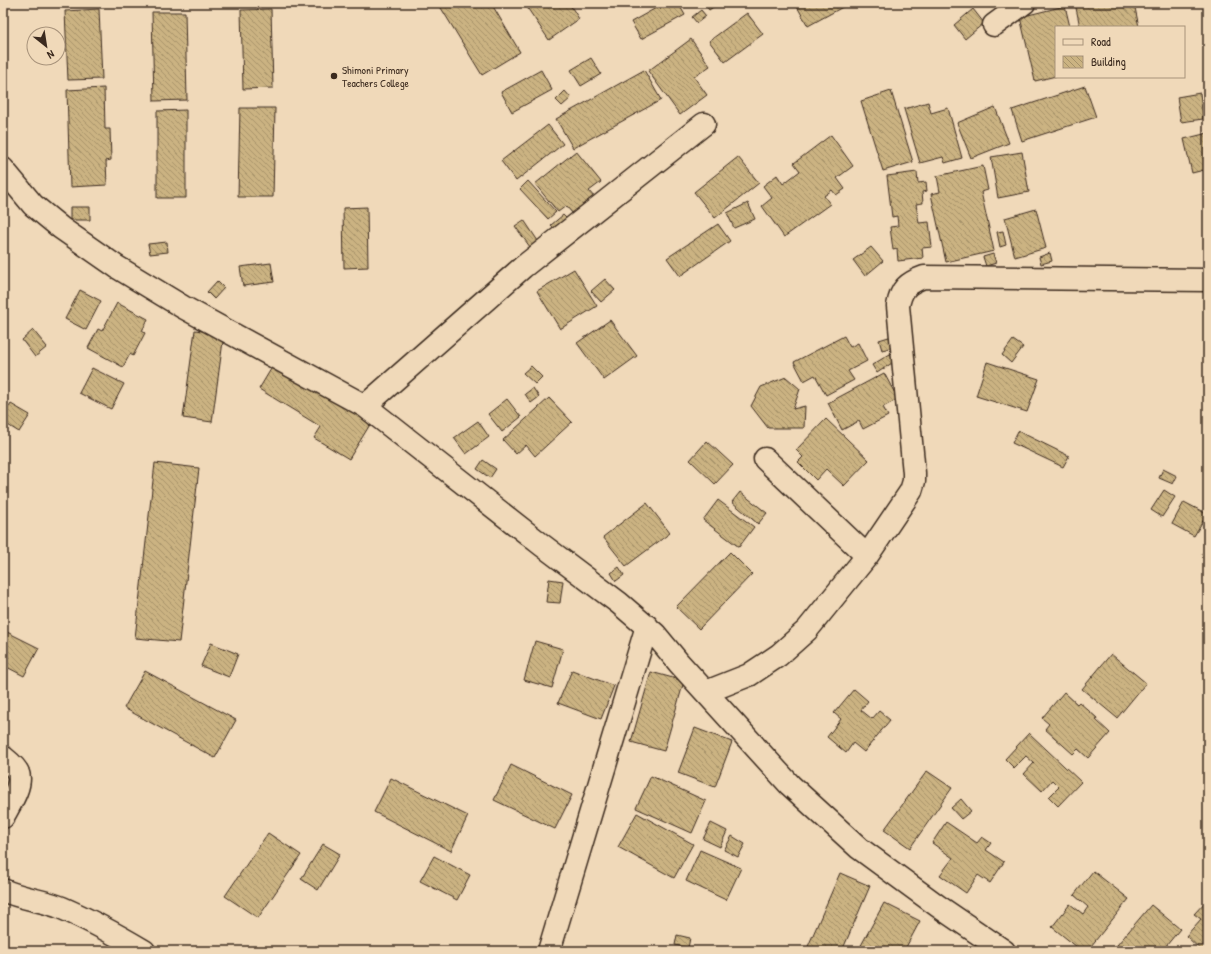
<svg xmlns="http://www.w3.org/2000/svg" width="1211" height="954" font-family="'Patrick Hand',sans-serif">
<defs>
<pattern id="building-back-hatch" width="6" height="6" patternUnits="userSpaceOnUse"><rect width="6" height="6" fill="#cbb382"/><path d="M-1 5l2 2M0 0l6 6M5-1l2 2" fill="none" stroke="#a6926a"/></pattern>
</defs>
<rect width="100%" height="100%" fill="#f0d9b9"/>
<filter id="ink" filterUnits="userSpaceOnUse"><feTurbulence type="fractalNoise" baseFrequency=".025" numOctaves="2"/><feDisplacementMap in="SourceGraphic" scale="8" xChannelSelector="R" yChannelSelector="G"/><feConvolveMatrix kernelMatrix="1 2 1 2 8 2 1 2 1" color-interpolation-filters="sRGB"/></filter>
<g filter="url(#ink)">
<path fill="url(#building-back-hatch)" stroke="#3b2a1e" d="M438,3H491L520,52L482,75Z
M524,3H569L579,19L549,40Z
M665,3H678L685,15L641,39L631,22Z
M704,3H719L709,10Z
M795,3H850L808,26Z
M1075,3H1134L1139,27H1080Z
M1065,6L1070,27H1056V76L1035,81L1020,17Z
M99,9L102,79L68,80L65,11Z
M271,9L273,88L243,89L241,10Z
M973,9L984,23L965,39L954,25Z
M701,10L706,16L697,23L692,17Z
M152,12H185L187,100L154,101Z
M747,13L763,34L725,62L709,41Z
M691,39L710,66L694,77L707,95L680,115L648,71Z
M591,58L601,74L581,86L571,70Z
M541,70L552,90L512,112L501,92Z
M644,70L661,100L573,148L556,119Z
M1085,86L1096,117L1022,141L1012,110Z
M104,88L105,129H110L111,160L106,161L107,185L70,187L67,90Z
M565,91L571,98L562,106L556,100Z
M891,91L913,162L883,171L861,101Z
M1200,93L1203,119L1181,122L1177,97Z
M928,102L931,113L948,108L962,158L945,163L943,157L920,163L904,109Z
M995,107L1009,143L971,158L957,123Z
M240,108H275L273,197H238Z
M186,110V198H157V111Z
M548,125L563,144L516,181L501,161Z
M1208,133V169L1192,173L1184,139Z
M831,135L853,166L837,178L845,189L836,195L832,190L824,196L830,204L784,237L762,206L772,198L763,186L777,175L783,184L800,171L794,163Z
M576,151L601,182L589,191L594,197L573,214L566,206L558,212L535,184Z
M1022,152L1029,192L998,198L991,157Z
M738,157L759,183L715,218L694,192Z
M983,166L988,190L981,192L994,251L946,262L931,194L940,192L937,176Z
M917,172L918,183L926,182L927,191L922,192L923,203L916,204L919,223L929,222L932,247L922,248L923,258L898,261L897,249L893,250L890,227L898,226L897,216L892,217L887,176Z
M528,181L556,212L548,219L520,189Z
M748,203L755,219L734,228L727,213Z
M70,207H90V220H70Z
M367,207L368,267L344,268L343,208Z
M1036,209L1046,248L1015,257L1005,218Z
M563,215L569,221L556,231L551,225Z
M524,220L538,241L530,247L515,226Z
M718,224L730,241L680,276L667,258Z
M1003,231L1006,245L1000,247L997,232Z
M167,242L168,252L150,254L148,244Z
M871,247L883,261L865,276L853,260Z
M1050,253L1052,261L1041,264L1039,257Z
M993,254L996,263L986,266L983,257Z
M271,263L274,282L243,286L240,267Z
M574,269L597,306L560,329L537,291Z
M605,279L615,290L601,302L591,291Z
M217,281L224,288L214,299L207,292Z
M80,290L101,301L86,330L65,319Z
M117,303L148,319L142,331L145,333L133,356L130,354L123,367L88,348L98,329L102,331Z
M610,320L637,356L604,380L577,343Z
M33,330L47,347L35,357L22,340Z
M195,330L224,334L212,422L183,418Z
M844,336L850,347L858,343L867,361L848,371L854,380L826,395L815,375L804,381L794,362Z
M892,336L894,347L882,350L879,340Z
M1013,340L1023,347L1011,363L1002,355Z
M890,354L895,361L877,373L872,365Z
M277,359L374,418L349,459L314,438L321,427L259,389Z
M987,362L1039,379L1027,412L976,396Z
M531,366L542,377L535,384L523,373Z
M92,368L124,384L111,409L79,393Z
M884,373L898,399L883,407L888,416L863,429L859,421L842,430L828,403Z
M786,377L800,389L793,409L805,406L804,428H768L751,406L761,387Z
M533,388L539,397L531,403L525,394Z
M549,398L572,422L535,456L526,445L516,454L503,440Z
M507,399L521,417L502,432L488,414Z
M11,404L30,415L19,432L3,422V416Z
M826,419L869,460L844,486L826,469L816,480L798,462L803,457L796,450Z
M478,421L489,437L466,454L454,438Z
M1018,431L1069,456L1063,467L1012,443Z
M707,441L733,465L715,484L690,460Z
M483,460L496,469L490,478L477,469Z
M155,463L199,468L179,642L135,638Z
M1163,469L1177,476L1173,484L1159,478Z
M1164,490L1175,497L1162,517L1151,510Z
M740,492L767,513L758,524L732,502Z
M718,500L754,527L739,547L703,520Z
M1184,502L1207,514L1194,536L1172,524Z
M647,503L670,533L626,566L603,537Z
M1207,544L1208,545V557L1202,555Z
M730,552L752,574L699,629L676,607Z
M619,567L624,575L616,581L611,573Z
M549,579L563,581L560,603L546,602Z
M3,630L39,648L24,676L3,665Z
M535,641L563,649L552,688L524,680Z
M211,643L238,654L229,677L201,666Z
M1111,654L1146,683L1117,718L1082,689Z
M572,670L614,686L601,719L558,703Z
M145,671L236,720L215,758L124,708Z
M651,672L684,681L664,751L631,742Z
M854,689L868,701L861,710L872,719L879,711L890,720L864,752L853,743L846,753L827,737L841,719L834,713Z
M1064,692L1077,704L1079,702L1097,718L1096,720L1110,733L1088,758L1078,749L1073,754L1045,729L1049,724L1042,718Z
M695,728L732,742L715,787L678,773Z
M1029,733L1081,782L1058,806L1049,797L1059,787L1052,780L1042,791L1024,774L1034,763L1026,756L1014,768L1005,759Z
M511,765L572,795L555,829L494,800Z
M927,771L952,788L910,848L884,830Z
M651,776L706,801L692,833L636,808Z
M391,778L468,816L451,851L374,812Z
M961,799L971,811L961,819L951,808Z
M637,813L693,844L674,878L618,847Z
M946,822L977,843L982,837L991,843L986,850L1004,862L990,883L978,875L966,893L940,875L953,858L932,843Z
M711,823L727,831L720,847L703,839Z
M268,833L301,855L258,918L225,896Z
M732,836L745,844L738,857L724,850Z
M323,844L340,854L318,890L301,879Z
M700,850L741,868L726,900L686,881Z
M434,856L470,875L457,900L420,881Z
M1093,871L1129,899L1087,951H1082L1052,927L1070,904L1083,914L1088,907L1074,895Z
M840,873L870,886L842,951H806Z
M1208,899V951H1202L1186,936L1201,919L1194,914Z
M884,903L920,921L904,951H858Z
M1151,905L1180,929L1162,951H1112Z
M677,935L690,938L688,948L675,945Z"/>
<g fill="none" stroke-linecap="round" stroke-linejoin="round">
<g stroke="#3b2a1e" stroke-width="25">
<path id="minor" d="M994,25L1024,3
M3,169L33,205L61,228L117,267L183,307L365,406L542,545L619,603L655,634L679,663L790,785L859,848L938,906L1004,951
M365,406L523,267L704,124
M765,459L867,556
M706,692L749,675L779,655L807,630L867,556L911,491L914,481V473L898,306C901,289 907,283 924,277L1208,280
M3,757C8,761 16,767 18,773C23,785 8,807 3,817
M3,890C22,899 43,900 62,908C90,920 117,935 144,951
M549,951L647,626"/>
</g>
<use href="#minor" stroke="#f0d9b9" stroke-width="22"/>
</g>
</g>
<circle fill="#3b2a1e" stroke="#f0d9b9" stroke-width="1.5" cx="334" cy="76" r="4"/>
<g text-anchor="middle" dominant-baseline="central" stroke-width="3" stroke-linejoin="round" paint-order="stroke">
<g font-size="11" fill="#3b2a1e" stroke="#f0d9b9" text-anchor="start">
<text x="342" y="70">Shimoni Primary<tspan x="342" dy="13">Teachers College</tspan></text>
</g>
</g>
<rect width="1211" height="954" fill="none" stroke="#f0d9b9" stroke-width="16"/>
<rect x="8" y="8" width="1195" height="938" fill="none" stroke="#3b2a1e" stroke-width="1.5" filter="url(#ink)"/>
<rect x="1055" y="26" width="130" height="52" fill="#f0d9b9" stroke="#a8937b"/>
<rect x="1063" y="39" width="20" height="6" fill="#f0d9b9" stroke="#a8937b"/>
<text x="1091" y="46" font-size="12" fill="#3b2a1e">Road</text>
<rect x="1063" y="56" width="20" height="12" fill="url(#building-back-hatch)" stroke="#a8937b"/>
<text x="1091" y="66" font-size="12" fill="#3b2a1e">Building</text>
<g transform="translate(46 46) rotate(150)"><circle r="19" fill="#f0d9b9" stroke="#a8937b"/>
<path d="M0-3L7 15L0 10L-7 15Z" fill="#3b2a1e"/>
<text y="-6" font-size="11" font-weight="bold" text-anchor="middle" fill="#3b2a1e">N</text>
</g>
</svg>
